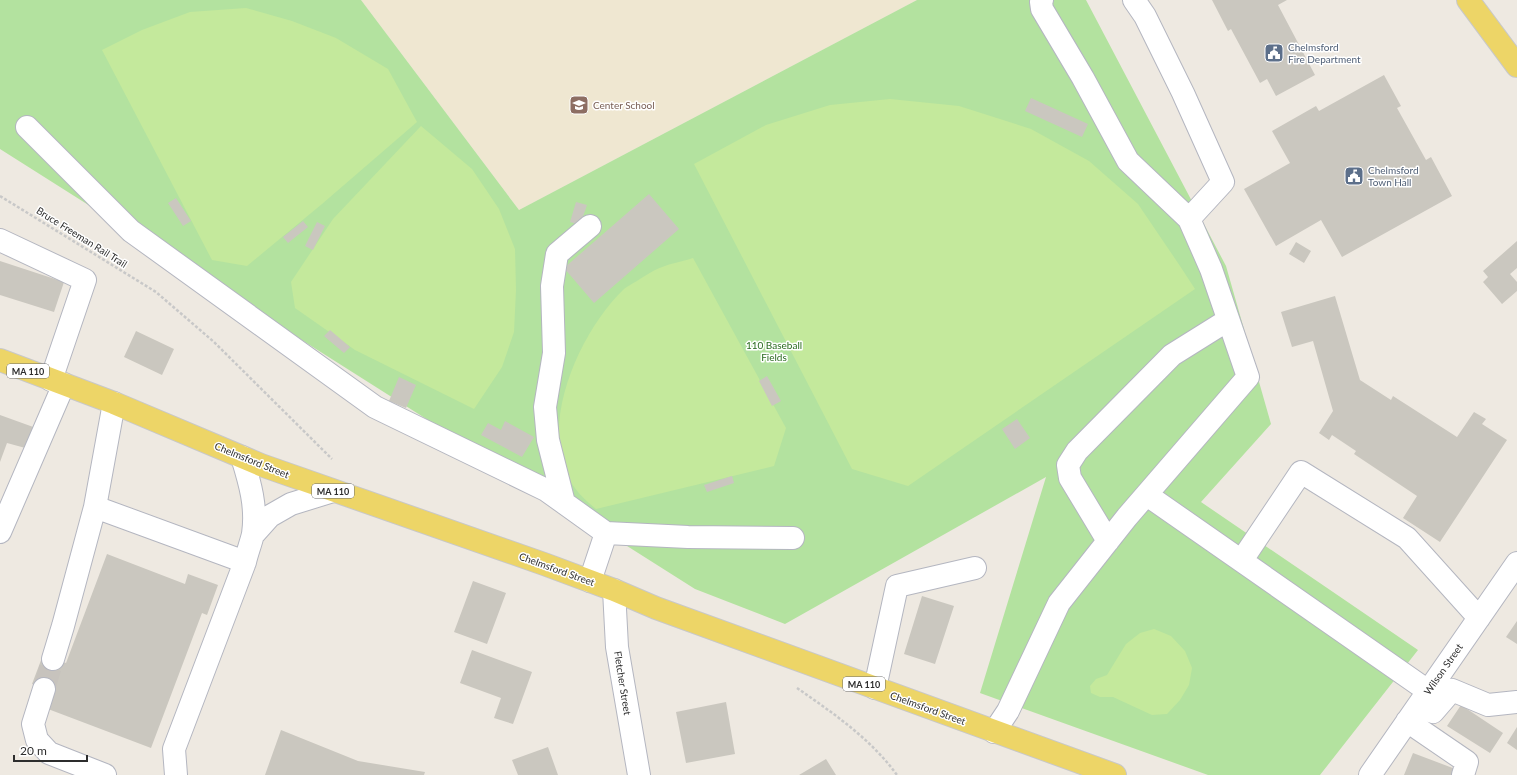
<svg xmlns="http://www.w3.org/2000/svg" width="1517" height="775" font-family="Lato,sans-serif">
<rect width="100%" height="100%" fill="#eee9e1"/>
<path fill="#efe7d1" d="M361,0H917L519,210Z"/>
<path fill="#b3e29f" d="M0,0H361L519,210L917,0H1086L1226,266L1271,424L1201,502L1418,650L1320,775H1208L980,693L1046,477L785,624L695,589L0,149Z"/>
<path fill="#c4e99c" d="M246,8L292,21L336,38L388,69L417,122L322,204L247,266L212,260L102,50L142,30L190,12Z
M890,99L959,106L1031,129L1089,161L1138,204L1180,266L1195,289L908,486L852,469L694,164L766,125L830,105Z
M421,126L472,169L499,209L515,249L516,290L514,332L502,367L474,409L355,350L295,308L291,282L333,219Z
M693,258L786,428L774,466L596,509C584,499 573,489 567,474C541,417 582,329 624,289C628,286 633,283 637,281C643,277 649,273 655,270C667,264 681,262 693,258Z
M1154,629L1171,636L1185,651L1192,668L1189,685L1180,700L1167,714L1152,715L1113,697H1100L1091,693L1090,686L1096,679L1107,675L1126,644L1140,633Z"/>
<path fill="#cac7bf" d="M1212,0H1287L1278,5L1315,75L1276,96L1267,79L1260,83L1231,29L1228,31Z
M1384,75L1401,106L1397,108L1426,160L1431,157L1452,196L1342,257L1321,220L1276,246L1244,189L1290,163L1272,131L1316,106L1319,111Z
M1031,98L1088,124L1082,137L1025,111Z
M649,194L679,229L594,303L564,268Z
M176,198L191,221L183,226L168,203Z
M576,202L587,205L580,225L570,222Z
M303,221L308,227L288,243L283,237Z
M317,222L325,226L313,250L305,246Z
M1517,241V268L1510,274L1517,282V291L1502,304L1483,282L1488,277L1483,271Z
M1296,242L1311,251L1304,263L1289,254Z
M0,261L64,282L54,312L0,295Z
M1335,296L1360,380L1391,400L1393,396L1457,437L1474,412L1486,419L1482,424L1507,440L1440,542L1403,518L1417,496L1354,454L1356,451L1332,435L1329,440L1319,433L1333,411L1313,341L1292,347L1281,312Z
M330,330L350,347L344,353L324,336Z
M136,331L174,349L162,375L124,357Z
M767,376L781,401L772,406L759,381Z
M399,377L416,385L406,408L389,401Z
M0,415L36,428L29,449L7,443L0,462Z
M1017,419L1030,438L1015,449L1002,429Z
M505,421L534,437L522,457L481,435L488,423L501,430Z
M732,476L734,483L707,492L704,485Z
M107,554L185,584L188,574L218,585L207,615L202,613L151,748L48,709L54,693L32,684L43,655L66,663Z
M473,581L506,593L487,644L454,632Z
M922,596L954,606L935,664L904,654Z
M1517,621V644L1506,637Z
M472,650L532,672L513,724L494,718L501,698L460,683Z
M726,702L735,754L686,763L676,712Z
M1461,705L1503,733L1490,753L1447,726Z
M1517,727V750L1507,743Z
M281,730L358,761L425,772L424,775H265Z
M548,747L558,775H518L512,760Z
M1413,753L1458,770L1456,775H1404Z
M826,759L836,775H799Z"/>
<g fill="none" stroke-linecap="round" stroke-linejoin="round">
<path stroke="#c7c3bd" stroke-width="22" stroke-dasharray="22 11" stroke-linecap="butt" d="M44,689L53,659"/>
<g stroke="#b4b6c0" stroke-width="24">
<path id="minor" d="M1042,0L1041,2L1042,9L1083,78L1128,161L1189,219
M27,127L131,231L375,407L546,490L606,533
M0,240L85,280L51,380
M242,457C250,483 257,507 253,534C251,543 247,553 245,562
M1147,495L1428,691
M564,503L548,440L545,407L554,353L552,286L557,254L590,226
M95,507L245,562L174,749L176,775
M0,532L64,384
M253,535L270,516L291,504L333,491
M1108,541L1070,478L1068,465L1077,451L1172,355L1228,320
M1242,560L1301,472L1407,538L1479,618
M590,581L606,533L688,537L793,538
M614,590L617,647L639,775
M53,659L63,626L95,507L114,403
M875,688L897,586L975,568
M44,689L33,724L37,740L49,753L105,775
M1418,706L1433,712L1452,690L1488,705L1517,702
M1407,721L1467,762L1463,775
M994,732L1008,711L1059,603L1127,517L1248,377L1211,269L1189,219L1223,182L1183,93L1145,16L1134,0
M1370,775L1517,563"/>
</g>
<g stroke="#c8c8c8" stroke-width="24">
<path id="major" d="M1468,0L1517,66
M0,360L114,403L261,465L544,564L614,590L656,608L1115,775"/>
</g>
<path stroke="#c8c8c8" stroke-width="2.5" stroke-dasharray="3 2" stroke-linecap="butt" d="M0,196L156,292L214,342L332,459
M797,688C833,713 871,739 897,775"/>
<use href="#minor" stroke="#fff" stroke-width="22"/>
<use href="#major" stroke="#edd567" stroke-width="22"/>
</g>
<defs>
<g id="civic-square" transform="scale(1)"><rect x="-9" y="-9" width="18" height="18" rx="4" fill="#5c6f8a" stroke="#fff"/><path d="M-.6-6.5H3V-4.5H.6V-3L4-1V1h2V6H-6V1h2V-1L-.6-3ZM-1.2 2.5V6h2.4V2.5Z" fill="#fff"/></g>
<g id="school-square" transform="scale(1)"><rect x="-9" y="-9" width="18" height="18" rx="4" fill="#8d6e63" stroke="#fff"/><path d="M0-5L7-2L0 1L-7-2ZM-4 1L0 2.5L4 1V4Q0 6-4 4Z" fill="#fff"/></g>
</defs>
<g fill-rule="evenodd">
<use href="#civic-square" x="1274" y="53"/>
<use href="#school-square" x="579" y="105"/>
<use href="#civic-square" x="1354" y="176"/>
</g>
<g text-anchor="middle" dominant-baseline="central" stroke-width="3" stroke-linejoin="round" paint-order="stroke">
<g fill="#fff" stroke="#6c6c6c" stroke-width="1">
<rect x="7" y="364" width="42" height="14" rx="3"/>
<rect x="312" y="484" width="42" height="14" rx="3"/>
<rect x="843" y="677" width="42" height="14" rx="3"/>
</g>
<g font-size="9" font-weight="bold" fill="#2d2d2d">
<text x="28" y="371">MA 110</text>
<text x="333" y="491">MA 110</text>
<text x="864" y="684">MA 110</text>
</g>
<g font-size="10" fill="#4e5e75" stroke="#fff" text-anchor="start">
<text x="1288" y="47">Chelmsford<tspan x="1288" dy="12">Fire Department</tspan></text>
<text x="1368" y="170">Chelmsford<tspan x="1368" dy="12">Town Hall</tspan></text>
</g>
<g font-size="10" fill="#785e54" stroke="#fff" text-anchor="start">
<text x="593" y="105">Center School</text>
</g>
<g font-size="10" fill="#2d2d2d" stroke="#fff">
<text transform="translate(82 237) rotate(32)">Bruce Freeman Rail Trail</text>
<text transform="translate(252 460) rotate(22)">Chelmsford Street</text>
<text transform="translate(557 569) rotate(20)">Chelmsford Street</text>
<text transform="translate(1443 669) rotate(-55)">Wilson Street</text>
<text transform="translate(623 683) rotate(81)">Fletcher Street</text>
<text transform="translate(928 708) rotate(20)">Chelmsford Street</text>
</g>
<g font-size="10" fill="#296a1e" stroke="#fff">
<text x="774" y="345">110 Baseball<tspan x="774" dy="12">Fields</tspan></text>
</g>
</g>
<path d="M14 755v6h73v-6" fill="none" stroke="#2d2d2d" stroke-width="2"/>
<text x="20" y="755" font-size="12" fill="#2d2d2d" stroke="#ffffff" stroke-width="3" paint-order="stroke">20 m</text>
</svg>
